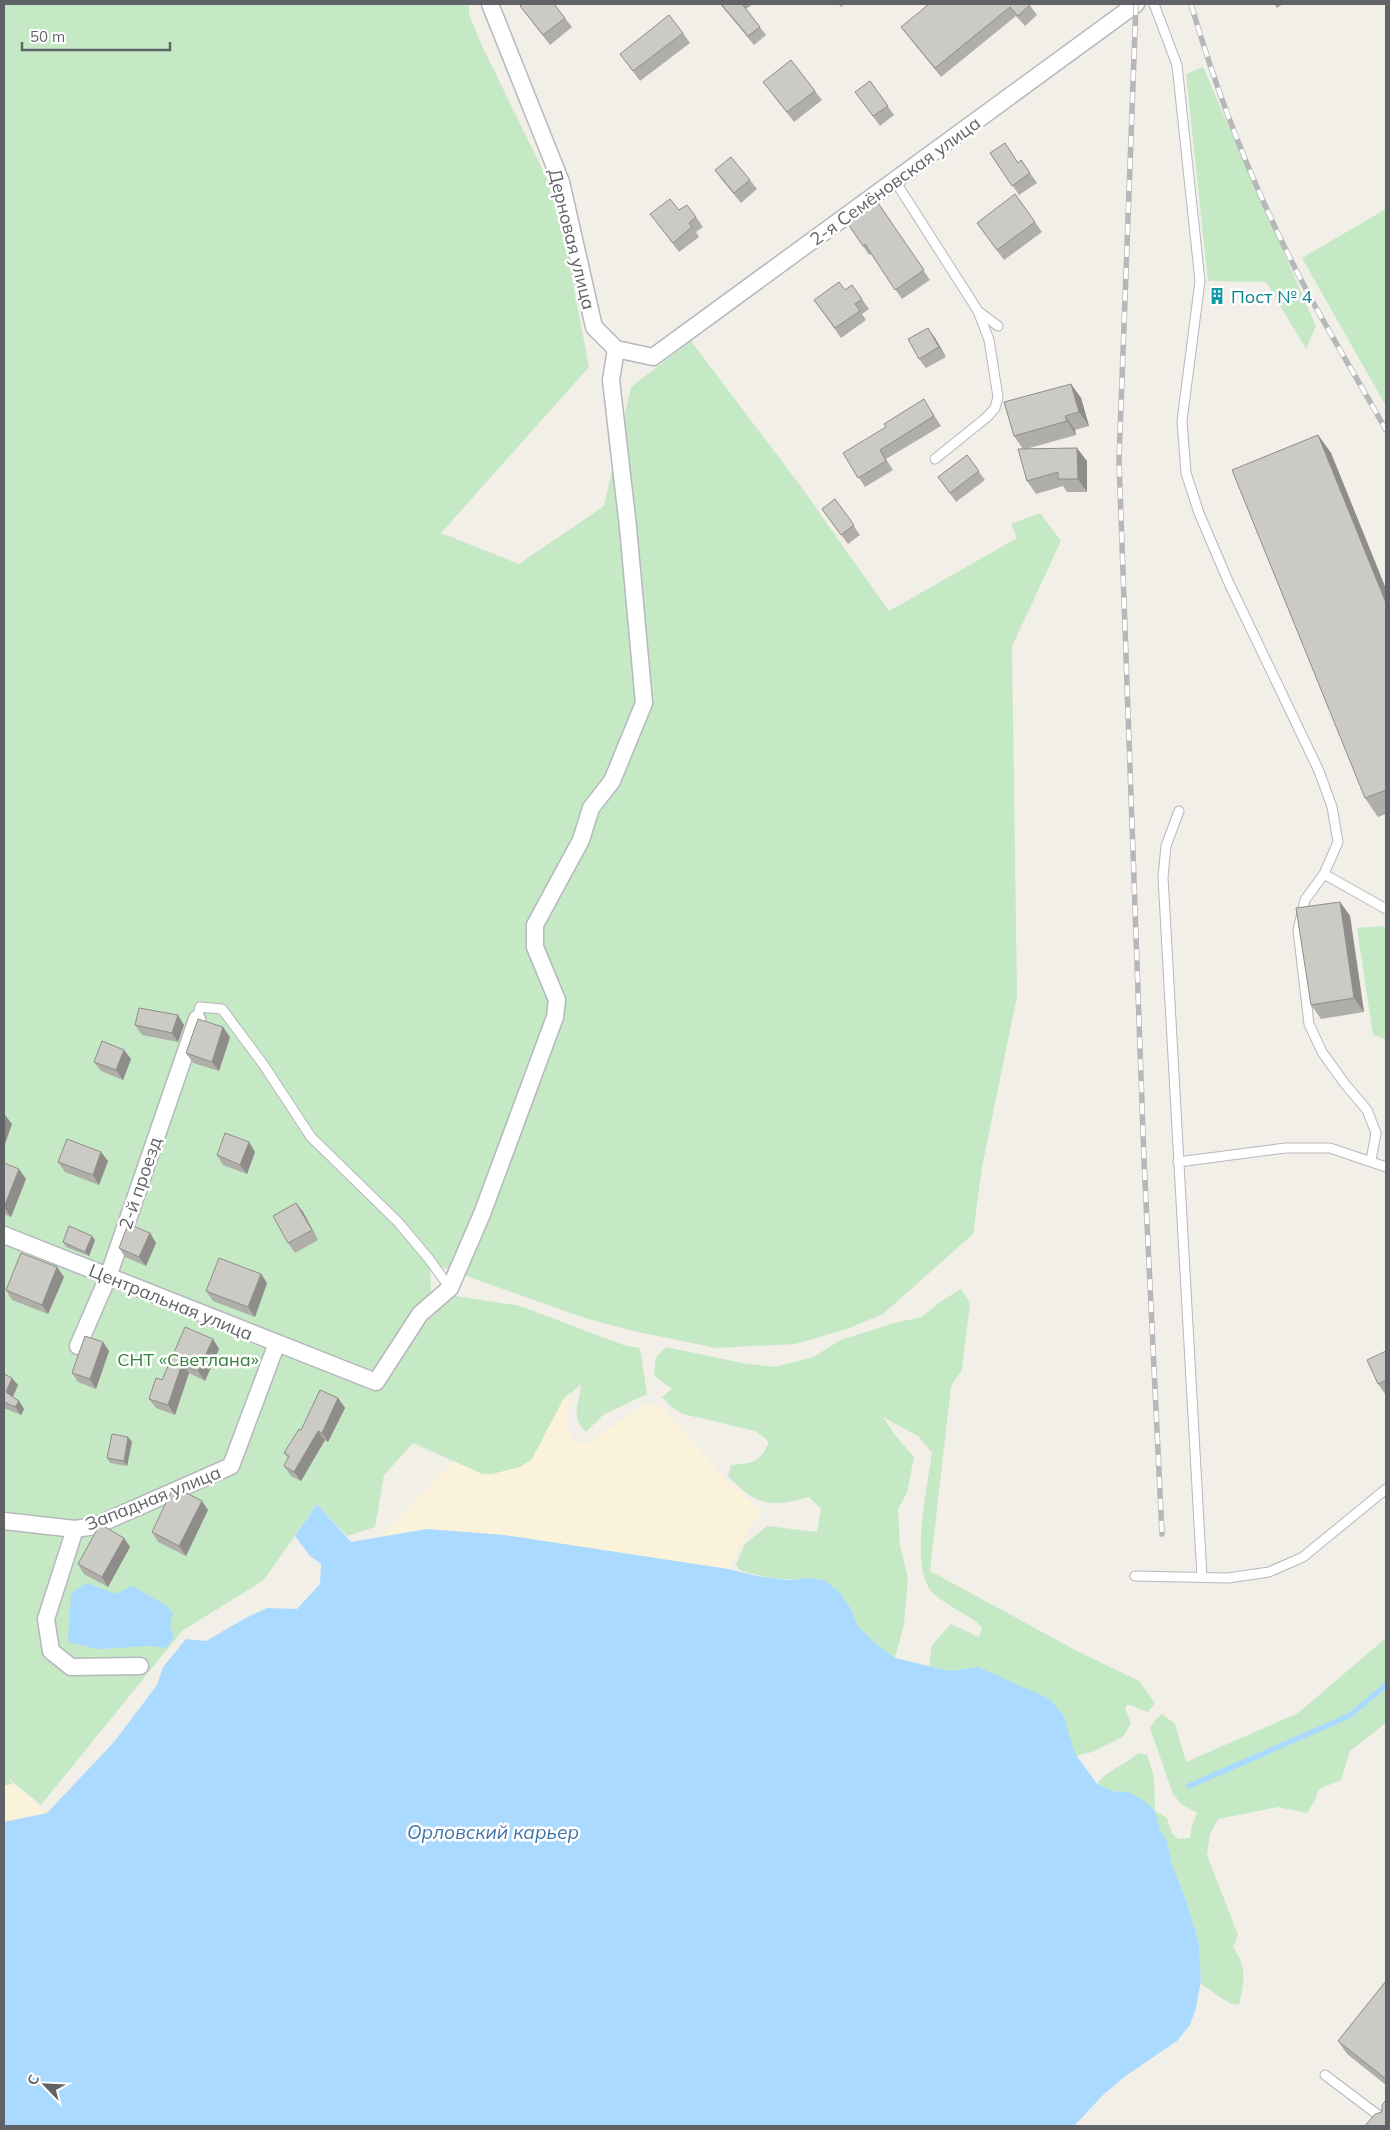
<svg xmlns="http://www.w3.org/2000/svg" width="1390" height="2130" font-family="Mulish,sans-serif">
<rect width="100%" height="100%" fill="#f1efe8"/>
<path fill="#c5e8c5" d="M4,4H469V14L482,46L557,199L589,367L441,533L519,564L604,506L631,387L691,341L799,484L889,611L1017,538L1011,524L1040,513L1061,541L1012,646L1017,996L982,1167L973,1234L883,1314L844,1330L795,1344L716,1348L629,1330L582,1317L430,1263L431,1292L520,1306L626,1346L640,1348L647,1394L603,1415L586,1432C569,1414 580,1404 581,1384L563,1400L532,1459L520,1467L493,1474H482L413,1443L384,1475L375,1527L347,1536L317,1504L264,1580L182,1631L41,1805L8,1778L12,1784L4,1786Z
M1203,67L1316,326L1306,349L1266,282L1208,281L1186,74Z
M1386,209V406L1302,258Z
M1383,926L1386,928V1039L1373,1035L1357,928Z
M961,1289L970,1303L962,1370L951,1386L930,1571L1079,1652L1139,1681L1155,1703L1148,1712L1127,1704L1125,1709L1131,1723L1123,1737L1092,1752L1076,1756L978,1667L949,1671L929,1666L932,1645L951,1624L979,1637L982,1627C967,1613 947,1607 932,1592C909,1567 928,1484 932,1453L918,1436L883,1417L895,1435L914,1457L907,1493L898,1509L900,1545L908,1578L904,1624L895,1658L876,1644L857,1625L851,1609L811,1578C785,1581 763,1578 739,1570L736,1564L745,1544L767,1526L817,1532L821,1509L809,1497C769,1508 757,1506 728,1476L731,1465C752,1463 760,1463 769,1442L756,1431L683,1414L669,1405L662,1397L672,1389L654,1376L656,1357L666,1347L742,1363L775,1367L813,1357L841,1340L894,1323L922,1317L940,1302Z
M1386,1638V1723L1350,1751L1341,1780L1319,1789L1315,1800L1307,1813L1278,1807L1218,1819L1210,1834L1207,1855L1238,1935L1233,1947C1248,1970 1244,1979 1239,2005L1229,2003L1201,1984L1199,1944L1187,1903L1172,1864L1166,1838L1160,1831L1157,1822L1129,1792L1113,1791L1097,1784C1107,1769 1125,1766 1138,1753L1147,1755L1154,1777L1155,1811L1167,1818L1172,1833L1178,1839L1190,1838L1192,1826L1197,1813L1181,1804L1173,1794L1150,1728L1155,1720L1162,1714L1175,1724L1186,1762L1298,1713Z"/>
<path fill="#fbf3d9" d="M569,1393L567,1430L576,1443L587,1444L645,1404L663,1408L725,1479L762,1511L744,1537L728,1569L504,1535L427,1529L382,1536L453,1461L482,1474H493L520,1467L532,1459L563,1400Z
M12,1784L47,1813L4,1822V1786Z"/>
<path fill="#aadaff" d="M317,1504L351,1542L427,1529L504,1535L728,1569L757,1576L788,1580L811,1578L826,1581L839,1592L851,1609L857,1625L876,1644L895,1658L949,1671L978,1667L1050,1699L1064,1716L1074,1752L1097,1784L1113,1791L1129,1792L1143,1800L1155,1811L1160,1831L1166,1838L1172,1864L1187,1903L1199,1944L1201,1980L1196,2008L1190,2025L1177,2041L1124,2077L1103,2095L1074,2126H4V1822L47,1813L114,1742L157,1685L163,1667L186,1639L206,1641L244,1619L267,1608L297,1609L320,1584L321,1564L310,1556L295,1536Z
M87,1583L115,1594L132,1586L165,1605L173,1613L170,1625L174,1637L166,1648L150,1646L98,1649L68,1642L71,1593Z"/>
<g fill="none" stroke-linecap="round" stroke-linejoin="round">
<path stroke="#aadaff" stroke-width="5.5" d="M1189,1786L1349,1716L1386,1685"/>
<g stroke="#b5b8bc" stroke-width="11">
<path id="service" d="M1154,4L1177,65L1200,281L1182,421L1186,473L1199,513L1228,581L1319,771L1332,807L1338,842L1324,874L1305,900L1298,930L1309,1024L1322,1052L1345,1084L1367,1110L1376,1133L1371,1160
M895,181L978,311L989,340L998,397L995,408L987,417L935,459
M978,311L998,326
M1179,811L1166,846L1163,877L1202,1577
M1324,874L1386,909
M197,1019L200,1007L222,1009L263,1064L311,1137L398,1222L429,1259L450,1288
M1178,1162L1285,1148H1330L1386,1167
M1135,1576L1228,1578L1269,1572L1303,1557L1386,1489
M1325,2075L1386,2121"/>
</g>
<g stroke="#b5b8bc" stroke-width="19">
<path id="minor" d="M490,4L561,182L594,327L616,349L653,357L1136,4
M4,1235L376,1382L420,1314L450,1288L482,1214L555,1017L557,1000L535,947V925L581,840L591,808L612,781L644,703L628,527L611,380L616,349
M78,1346L108,1277L197,1019
M4,1521L75,1529L95,1526L231,1466L277,1343
M75,1529L46,1619L51,1651L71,1667L140,1666"/>
</g>
<use href="#service" stroke="#fff" stroke-width="9"/>
<use href="#minor" stroke="#fff" stroke-width="16"/>
<g stroke="#b6b7b8" stroke-width="5.5">
<path id="rail" d="M1136,4L1119,460L1144,1160L1162,1534
M1191,4C1220,104 1260,203 1309,295C1334,341 1361,385 1386,430"/>
</g>
<use href="#rail" stroke="#fff" stroke-width="4" stroke-dasharray="11" stroke-linecap="butt"/>
</g>
<path fill="#afaea9" d="M720,4H753L746,9L766,35L754,45Z
M838,4H845L841,7Z
M1029,4L1037,15L1025,26L1016,16L941,77L908,36L901,27L971,5Z
M1274,4H1283L1277,8Z
M520,6L565,18L572,27L550,45Z
M683,33L690,43L640,81L620,54Z
M870,81L894,115L880,126L855,92Z
M763,82L815,91L822,100L794,122Z
M990,153L1018,163L1021,160L1037,183L1019,195Z
M715,170L750,180L757,189L741,203L722,180Z
M1015,194L1042,232L1004,260L977,223Z
M876,200L930,280L902,299L871,254L869,255L846,221Z
M679,210L696,217L703,227L696,232L699,237L679,252L650,214Z
M852,285L869,309L862,314L866,320L841,338L814,300L845,290Z
M928,328L935,338L946,357L926,368L919,359Z
M1071,384L1081,398L1089,426L1075,430L1076,435L1026,449L1087,461V492H1067L1063,486L1036,494L1027,481L1023,449L1014,436Z
M930,409L941,426L886,459L893,470L865,487L843,453Z
M1318,435L1331,453L1386,589V814L1378,817L1365,798Z
M967,455L985,480L956,502L938,477Z
M835,499L860,535L848,544L822,509Z
M1340,902L1350,916L1364,1012L1321,1019L1311,1005Z
M135,1025H184L178,1042L142,1035Z
M230,1037L219,1071L193,1063L186,1053Z
M124,1050L131,1059L123,1080L101,1071L94,1062Z
M255,1152L247,1174L223,1165L217,1155Z
M108,1161L99,1185L65,1172L58,1162Z
M4,1163L26,1179L11,1217L4,1214Z
M296,1203L303,1212L318,1240L295,1253L288,1243Z
M150,1233L156,1243L146,1266L125,1257L119,1248Z
M95,1240L89,1256L66,1247L63,1242Z
M261,1274L267,1283L255,1317L213,1301L206,1291Z
M64,1277L48,1314L12,1300L6,1290Z
M213,1339L219,1349L205,1381L189,1373L175,1415L156,1408L149,1399L162,1380Z
M103,1342L109,1351L96,1389L78,1382L72,1373Z
M1386,1351V1395L1378,1384Z
M4,1374L18,1385L13,1397L19,1401L24,1409L21,1415L4,1408Z
M338,1398L345,1408L328,1442L325,1440L301,1481L291,1476L284,1466L288,1458L284,1453L301,1430Z
M128,1437L132,1442L127,1466L110,1463L107,1458Z
M208,1510L186,1556L158,1542L152,1532Z
M124,1538L130,1547L108,1587L84,1574L78,1564Z
M1386,1981V2085L1347,2054L1338,2041Z"/>
<path fill="#8f8d8a" d="M928,328L935,338L946,357L939,347Z
M1071,384L1081,398L1089,426L1079,412Z
M1065,416L1075,430L1076,435L1067,421Z
M1318,435L1331,453L1386,589V603Z
M1077,448L1087,461V492L1078,479Z
M1340,902L1350,916L1364,1012L1354,998Z
M178,1015L184,1025L178,1042L172,1033Z
M223,1027L230,1037L219,1071L212,1062Z
M124,1050L131,1059L123,1080L116,1070Z
M5,1115L12,1124L4,1147V1119Z
M249,1142L255,1152L247,1174L240,1165Z
M101,1152L108,1161L99,1185L93,1175Z
M19,1169L26,1179L11,1217L4,1207Z
M296,1203L303,1212L318,1240L312,1230Z
M150,1233L156,1243L146,1266L139,1257Z
M92,1236L95,1240L89,1256L85,1252Z
M57,1267L64,1277L48,1314L42,1305Z
M261,1274L267,1283L255,1317L248,1307Z
M213,1339L219,1349L205,1381L198,1371Z
M103,1342L109,1351L96,1389L90,1379Z
M182,1364L189,1373L175,1415L168,1405Z
M12,1378L18,1385L11,1400L6,1392Z
M338,1398L345,1408L328,1442L322,1433Z
M19,1401L24,1409L21,1415L15,1407Z
M318,1431L325,1440L301,1481L294,1472Z
M128,1437L132,1442L127,1466L124,1461Z
M202,1501L208,1510L186,1556L179,1546Z
M124,1538L130,1547L108,1587L102,1577Z"/>
<path fill="#cccac5" stroke="#8f8d8a" d="M522,4H554L565,18L543,35L520,6Z
M721,4H742L760,27L748,36Z
M929,4H970L971,5L973,4H1029L1030,5L1018,16L1010,7L935,68L901,27Z
M669,15L683,33L633,71L620,54Z
M791,60L815,91L787,112L763,82Z
M870,81L888,106L873,116L855,92Z
M1005,143L1018,163L1021,160L1030,173L1012,186L990,153Z
M731,157L750,180L734,193L715,170Z
M1015,194L1035,222L997,250L977,223Z
M670,199L679,210L687,205L696,217L689,223L692,227L673,243L650,214Z
M876,200L924,270L895,290L865,244L863,246L846,221Z
M839,282L845,290L852,285L862,299L855,304L860,311L835,328L814,300Z
M928,328L939,347L919,359L908,339Z
M1071,384L1079,412L1065,416L1067,421L1014,436L1004,402Z
M924,399L934,416L880,450L886,461L858,478L843,453L886,427L884,424Z
M1318,435L1386,603V790L1365,798L1232,470Z
M1077,448L1078,479H1058V472L1027,481L1018,449Z
M967,455L979,471L950,493L938,477Z
M835,499L854,525L841,535L822,509Z
M1340,902L1354,998L1311,1005L1296,908Z
M139,1008L178,1015L172,1033L135,1025Z
M198,1019L223,1027L212,1062L186,1053Z
M102,1041L124,1050L116,1070L94,1062Z
M225,1133L249,1142L240,1165L217,1155Z
M67,1139L101,1152L93,1175L58,1162Z
M4,1163L19,1169L4,1207Z
M296,1203L312,1230L288,1243L273,1216Z
M128,1224L150,1233L139,1257L119,1248Z
M69,1226L92,1236L85,1252L63,1242Z
M21,1253L57,1267L42,1305L6,1290Z
M219,1258L261,1274L248,1307L206,1291Z
M185,1327L213,1339L198,1371L182,1364L168,1405L149,1399L156,1378L162,1380Z
M85,1336L103,1342L90,1379L72,1373Z
M1386,1351V1380L1378,1384L1367,1360Z
M4,1374L12,1378L6,1392L19,1401L15,1407L4,1402Z
M320,1390L338,1398L322,1433L318,1431L294,1472L284,1466L289,1456L284,1453L299,1429L301,1430Z
M112,1434L128,1437L124,1461L107,1458Z
M177,1488L202,1501L179,1546L152,1532L172,1490Z
M100,1524L124,1538L102,1577L78,1564Z
M1386,1981V2079L1338,2041Z
M1386,2100V2126H1365L1375,2114L1382,2112V2105Z"/>
<defs>
<g id="building-bare" transform="scale(1.35)"><path d="M-4-6H4V6H1V3H-1V6H-4ZM-2.5-4.3h1.7v1.8h-1.7ZM.8-4.3h1.7v1.8H.8ZM-2.5-1h1.7V.8h-1.7ZM.8-1h1.7V.8H.8Z" fill="#0f9aa8" stroke="#fff" stroke-width="2.5" paint-order="stroke"/></g>
</defs>
<g fill-rule="evenodd">
<use href="#building-bare" x="1217" y="296"/>
</g>
<g text-anchor="middle" dominant-baseline="central" stroke-width="5" stroke-linejoin="round" paint-order="stroke">
<g font-size="18" fill="#5f6368" stroke="#fff">
<text transform="translate(895 181) rotate(-36)">2-я Семёновская улица</text>
<text transform="translate(572 239) rotate(76)">Дерновая улица</text>
<text transform="translate(140 1183) rotate(-71)">2-й проезд</text>
<text transform="translate(171 1302) rotate(22)">Центральная улица</text>
<text transform="translate(153 1498) rotate(-22)">Западная улица</text>
</g>
<g font-size="18" fill="#0d838f" stroke="#fff" text-anchor="start">
<text x="1231" y="296">Пост № 4</text>
</g>
<g font-size="18" fill="#348238" stroke="#fff">
<text x="188" y="1359">СНТ «Светлана»</text>
</g>
<g font-size="19" font-style="italic" fill="#4174aa" stroke="#fff">
<text x="493" y="1832">Орловский карьер</text>
</g>
</g>
<rect width="1390" height="2130" fill="none" stroke="#5f6368" stroke-width="10"/>
<g transform="translate(45 2085) rotate(294)" stroke="#ffffff" stroke-width="4" paint-order="stroke">
<path d="M0-4L9 19L0 12L-9 19Z" fill="#5f6368"/>
<text y="-8" font-size="14" font-weight="bold" text-anchor="middle" fill="#5f6368">С</text>
</g>
<path d="M22 42v8h148v-8" fill="none" stroke="#5f6368" stroke-width="2.5"/>
<text x="30" y="42" font-size="15" fill="#5f6368" stroke="#ffffff" stroke-width="4" paint-order="stroke">50 m</text>
</svg>
